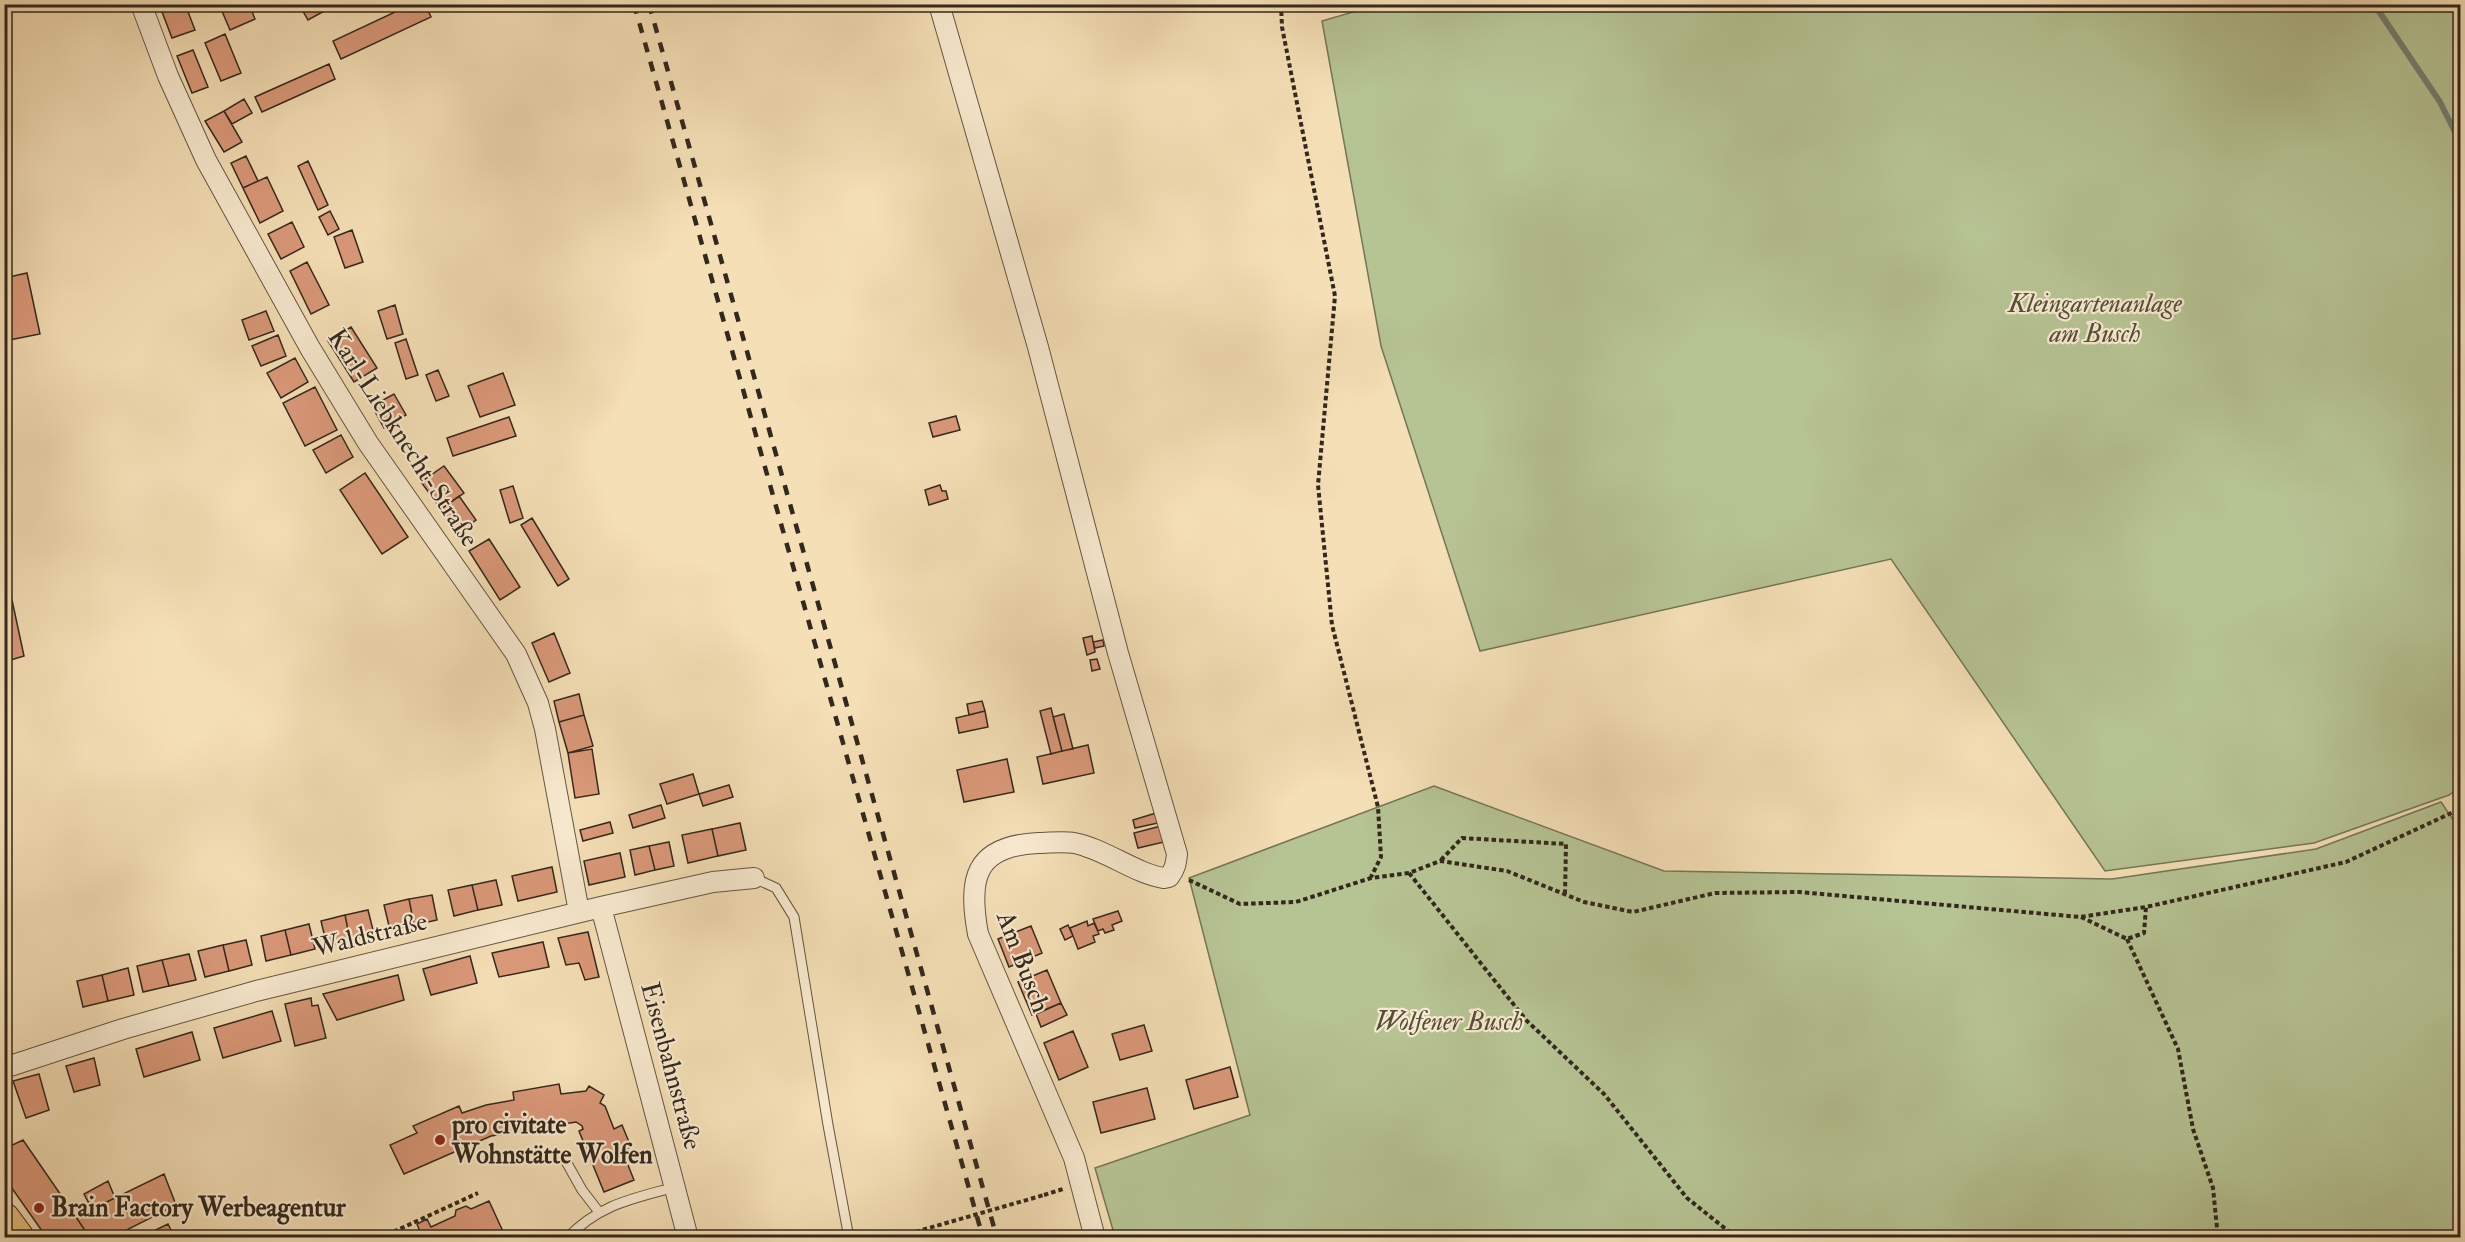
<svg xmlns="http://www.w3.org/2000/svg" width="2465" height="1242" font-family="'IM FELL Double Pica',serif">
<rect width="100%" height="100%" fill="#f5dfb6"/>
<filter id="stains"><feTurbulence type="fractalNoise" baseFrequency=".00333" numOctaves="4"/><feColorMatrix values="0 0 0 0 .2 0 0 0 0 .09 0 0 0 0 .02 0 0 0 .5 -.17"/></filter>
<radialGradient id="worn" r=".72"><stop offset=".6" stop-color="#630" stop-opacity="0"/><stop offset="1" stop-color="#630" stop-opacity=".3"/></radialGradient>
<path fill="#b6c393" stroke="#747658" stroke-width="1.5" d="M1377,5H2460V787L2449,795L2314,843L2105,871L1891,559L1480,651L1381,346L1322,21Z
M1434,786L1664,871L2112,879L2316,849L2441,802L2454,821L2460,851V1237H1115L1095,1168L1250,1115L1189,878Z"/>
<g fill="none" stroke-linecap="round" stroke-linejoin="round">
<path stroke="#738172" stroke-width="6" d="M2374,4L2440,102L2460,142"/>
</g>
<path fill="#db997a" stroke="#33281d" stroke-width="1.5" d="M159,4H185L195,30L172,38Z
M219,4H249L255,19L230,30Z
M303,4H337L308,20L300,6Z
M412,4H425L431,17L341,59L333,41Z
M225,34L241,73L221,81L205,43Z
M193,50L208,87L192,93L177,56Z
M329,64L335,79L262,112L255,97Z
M244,99L252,113L232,124L224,111Z
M224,111L242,142L224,152L205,121Z
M246,156L258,181L243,188L231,163Z
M308,161L328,205L318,210L298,166Z
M267,177L283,211L260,223L243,188Z
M330,211L339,229L328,235L319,217Z
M292,222L304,247L281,259L268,234Z
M352,230L363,262L345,268L334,237Z
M307,262L329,305L311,314L290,271Z
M27,273L40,334L4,341V278Z
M395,305L403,334L387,339L378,311Z
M266,311L274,331L249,340L242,320Z
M351,327L377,368L354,382L328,341Z
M278,335L286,356L261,366L252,346Z
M406,339L418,375L406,379L395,343Z
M295,358L308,382L281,398L267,373Z
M438,370L449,396L436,401L426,375Z
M503,373L515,405L480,417L468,386Z
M315,387L337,430L305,446L283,403Z
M394,394L406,415L384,428L372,406Z
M956,416L960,430L933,437L929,423Z
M509,417L516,436L453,456L447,438Z
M341,435L353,457L326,473L313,450Z
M444,466L464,493L441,509L421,482Z
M365,473L408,537L382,554L340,490Z
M940,485L942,491H946L948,499L929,505L925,490Z
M513,486L523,518L510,523L500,490Z
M459,496L476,520L458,533L441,509Z
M532,518L569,579L558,586L521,525Z
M489,539L520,587L500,600L469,551Z
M12,600L24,656L4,662V602Z
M554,633L570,673L549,682L532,643Z
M1092,636L1095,652L1087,655L1083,638Z
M1103,640L1104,646L1095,648L1093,642Z
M1097,659L1100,669L1092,671L1090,660Z
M579,694L584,715L559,722L554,701Z
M982,701L985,711L969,715L967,704Z
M1051,708L1062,751L1051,754L1040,711Z
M985,711L988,727L959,733L956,718Z
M1064,714L1073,749L1062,751L1053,717Z
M584,715L593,746L568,753L559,722Z
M1088,745L1094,773L1043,784L1037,757Z
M592,749L599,794L575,798L568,753Z
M1007,759L1014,792L964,802L957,770Z
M693,774L699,794L667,804L660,784Z
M729,785L733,797L703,806L699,794Z
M661,805L665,818L633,828L629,815Z
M1156,813L1158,823L1135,828L1133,820Z
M610,822L613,833L583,841L580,830Z
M740,823L746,850L718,856L712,829Z
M1161,826L1164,842L1138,848L1134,833Z
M712,829L718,856L688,863L682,835Z
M669,842L674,866L655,870L649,846Z
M649,846L655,870L635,875L630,850Z
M620,853L625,877L589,885L584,861Z
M552,867L557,892L518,901L512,876Z
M496,880L502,905L478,910L472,885Z
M472,885L478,910L454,916L448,890Z
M432,895L437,920L414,925L409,899Z
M409,899L414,925L390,930L384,905Z
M368,910L374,934L350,940L345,915Z
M1118,911L1122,921L1112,925L1114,930L1105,933L1103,929L1098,931L1093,919Z
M345,915L350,940L327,946L321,921Z
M1087,921L1088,926L1094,923L1099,934L1093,936L1095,942L1078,949L1070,928Z
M309,924L315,949L291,955L285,930Z
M1068,925L1073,936L1065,940L1060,929Z
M1031,926L1042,953L1009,967L998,939Z
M285,930L291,955L266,961L261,936Z
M588,932L599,977L585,980L579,963L566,965L558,938Z
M246,940L252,965L229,971L223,945Z
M543,942L549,967L499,977L492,953Z
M223,945L229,971L205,977L198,951Z
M189,954L196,980L169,986L162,960Z
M470,956L477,983L431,995L423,969Z
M162,960L169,986L143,992L137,966Z
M128,968L134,995L108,1001L102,975Z
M1047,970L1061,1003L1032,1015L1018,982Z
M102,975L108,1001L83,1007L77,981Z
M398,975L404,1000L337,1020L323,994Z
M311,998L312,1006L318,1005L326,1038L295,1046L285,1004Z
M1061,1003L1067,1015L1041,1027L1036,1014Z
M272,1011L281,1041L223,1058L214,1028Z
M1144,1025L1152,1051L1120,1060L1112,1034Z
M1073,1031L1088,1067L1059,1080L1044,1043Z
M192,1032L200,1060L144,1077L136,1049Z
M94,1058L100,1085L74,1092L66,1066Z
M1230,1067L1238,1097L1194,1109L1186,1080Z
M39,1074L49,1110L26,1118L13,1081Z
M559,1084L561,1094L586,1091L589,1086L604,1095L600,1103L605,1106L614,1129L622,1125L631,1147L622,1150L634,1180L604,1192L579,1131L583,1129L582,1126L576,1122L491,1136L404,1174L390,1145L417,1133L413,1126L459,1106L462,1113L486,1105L514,1100L513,1092Z
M1147,1088L1155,1119L1101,1133L1093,1102Z
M4,1132L10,1147L4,1149Z
M23,1140L76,1217L90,1238H47L4,1177V1149Z
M164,1174L176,1205L111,1238H90L76,1217Z
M108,1181L115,1198L92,1209L84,1194Z
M489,1201L506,1238H408L420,1232L417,1224L427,1219L431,1227L455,1216L456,1210L466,1206L471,1209Z
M168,1224L175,1238H139Z
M657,1232L658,1238H636Z"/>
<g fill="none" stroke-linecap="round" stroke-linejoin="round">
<g stroke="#645643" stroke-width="11">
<path id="service" d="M754,878L776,888L794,917L828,1125L849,1238
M563,1156L582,1190L599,1212
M567,1238C600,1204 632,1199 675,1187"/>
</g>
<g stroke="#645643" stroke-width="22">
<path id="minor" d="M141,4L168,76L206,160L310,348L368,443L516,654L538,703L545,729L579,912
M939,4L1038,347L1118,653L1177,854C1176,864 1175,869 1169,877L1164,878C1136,874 1105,849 1074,843C1063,841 1049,843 1038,843C974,846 968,879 978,934L1074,1158L1095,1238
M601,907L688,1238
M4,1068L123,1029L256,991L601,907L713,882L754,878"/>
</g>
<g stroke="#33281d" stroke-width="34">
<path id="primary" d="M4,1219L18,1238"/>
</g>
<path stroke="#33281d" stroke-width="4" stroke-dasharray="4.5 3" stroke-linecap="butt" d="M1281,4L1282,27L1335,296L1318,485L1332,625L1378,807L1381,857L1371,877
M1441,860L1462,838L1566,844L1565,894
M1409,873L1526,1020L1604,1094L1687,1198L1737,1238
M1189,880L1240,904L1296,902L1371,878L1409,873L1440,861L1507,871L1584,902L1633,912L1715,893L1799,892L2080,917L2146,907L2346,862L2460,809
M2081,917L2127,939L2144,933L2146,907
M2127,939L2178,1049L2193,1129L2213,1188L2218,1238
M1044,1195L1063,1189
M380,1238L478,1193"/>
<use href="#service" stroke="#f8ead0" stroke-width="9"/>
<use href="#minor" stroke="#f8ead0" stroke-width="20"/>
<use href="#primary" stroke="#eac07b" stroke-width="32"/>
<path stroke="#33281d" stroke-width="4.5" stroke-dasharray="10 10" stroke-linecap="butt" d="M634,4L983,1238
M649,4L997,1238"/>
<path stroke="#33281d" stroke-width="4" stroke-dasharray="4.5 3" stroke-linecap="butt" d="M894,1238L1044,1195"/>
</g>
<g fill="#8f2418" stroke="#f8ead0" stroke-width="2">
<circle cx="440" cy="1140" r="6"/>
<circle cx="39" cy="1208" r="6"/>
</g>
<g text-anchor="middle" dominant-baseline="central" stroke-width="4.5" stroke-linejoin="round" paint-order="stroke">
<g font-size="26" font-style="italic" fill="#544f3a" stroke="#f8ead0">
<text x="2095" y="304">Kleingartenanlage<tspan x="2095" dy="30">am Busch</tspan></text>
<text x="1449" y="1022">Wolfener Busch</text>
</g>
<g font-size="26" fill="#33281d" stroke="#f8ead0">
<text transform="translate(403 438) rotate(57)">Karl-Liebknecht-Straße</text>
<text transform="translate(370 935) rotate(-14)">Waldstraße</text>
<text transform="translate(1023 962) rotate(69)">Am Busch</text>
<text transform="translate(671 1066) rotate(75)">Eisenbahnstraße</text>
</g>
<g font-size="26" font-weight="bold" fill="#33281d" stroke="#f8ead0" text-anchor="start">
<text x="452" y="1125">pro civitate<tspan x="452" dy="30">Wohnstätte Wolfen</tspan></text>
<text x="51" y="1208">Brain Factory Werbeagentur</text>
</g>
</g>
<rect width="2465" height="1242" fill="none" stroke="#f5dfb6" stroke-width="24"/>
<rect x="6" y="6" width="2453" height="1230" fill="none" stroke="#33281d" stroke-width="3"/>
<rect x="12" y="12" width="2441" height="1218" fill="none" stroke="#33281d" stroke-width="1.5"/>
<rect width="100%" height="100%" filter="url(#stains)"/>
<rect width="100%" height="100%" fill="url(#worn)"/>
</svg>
